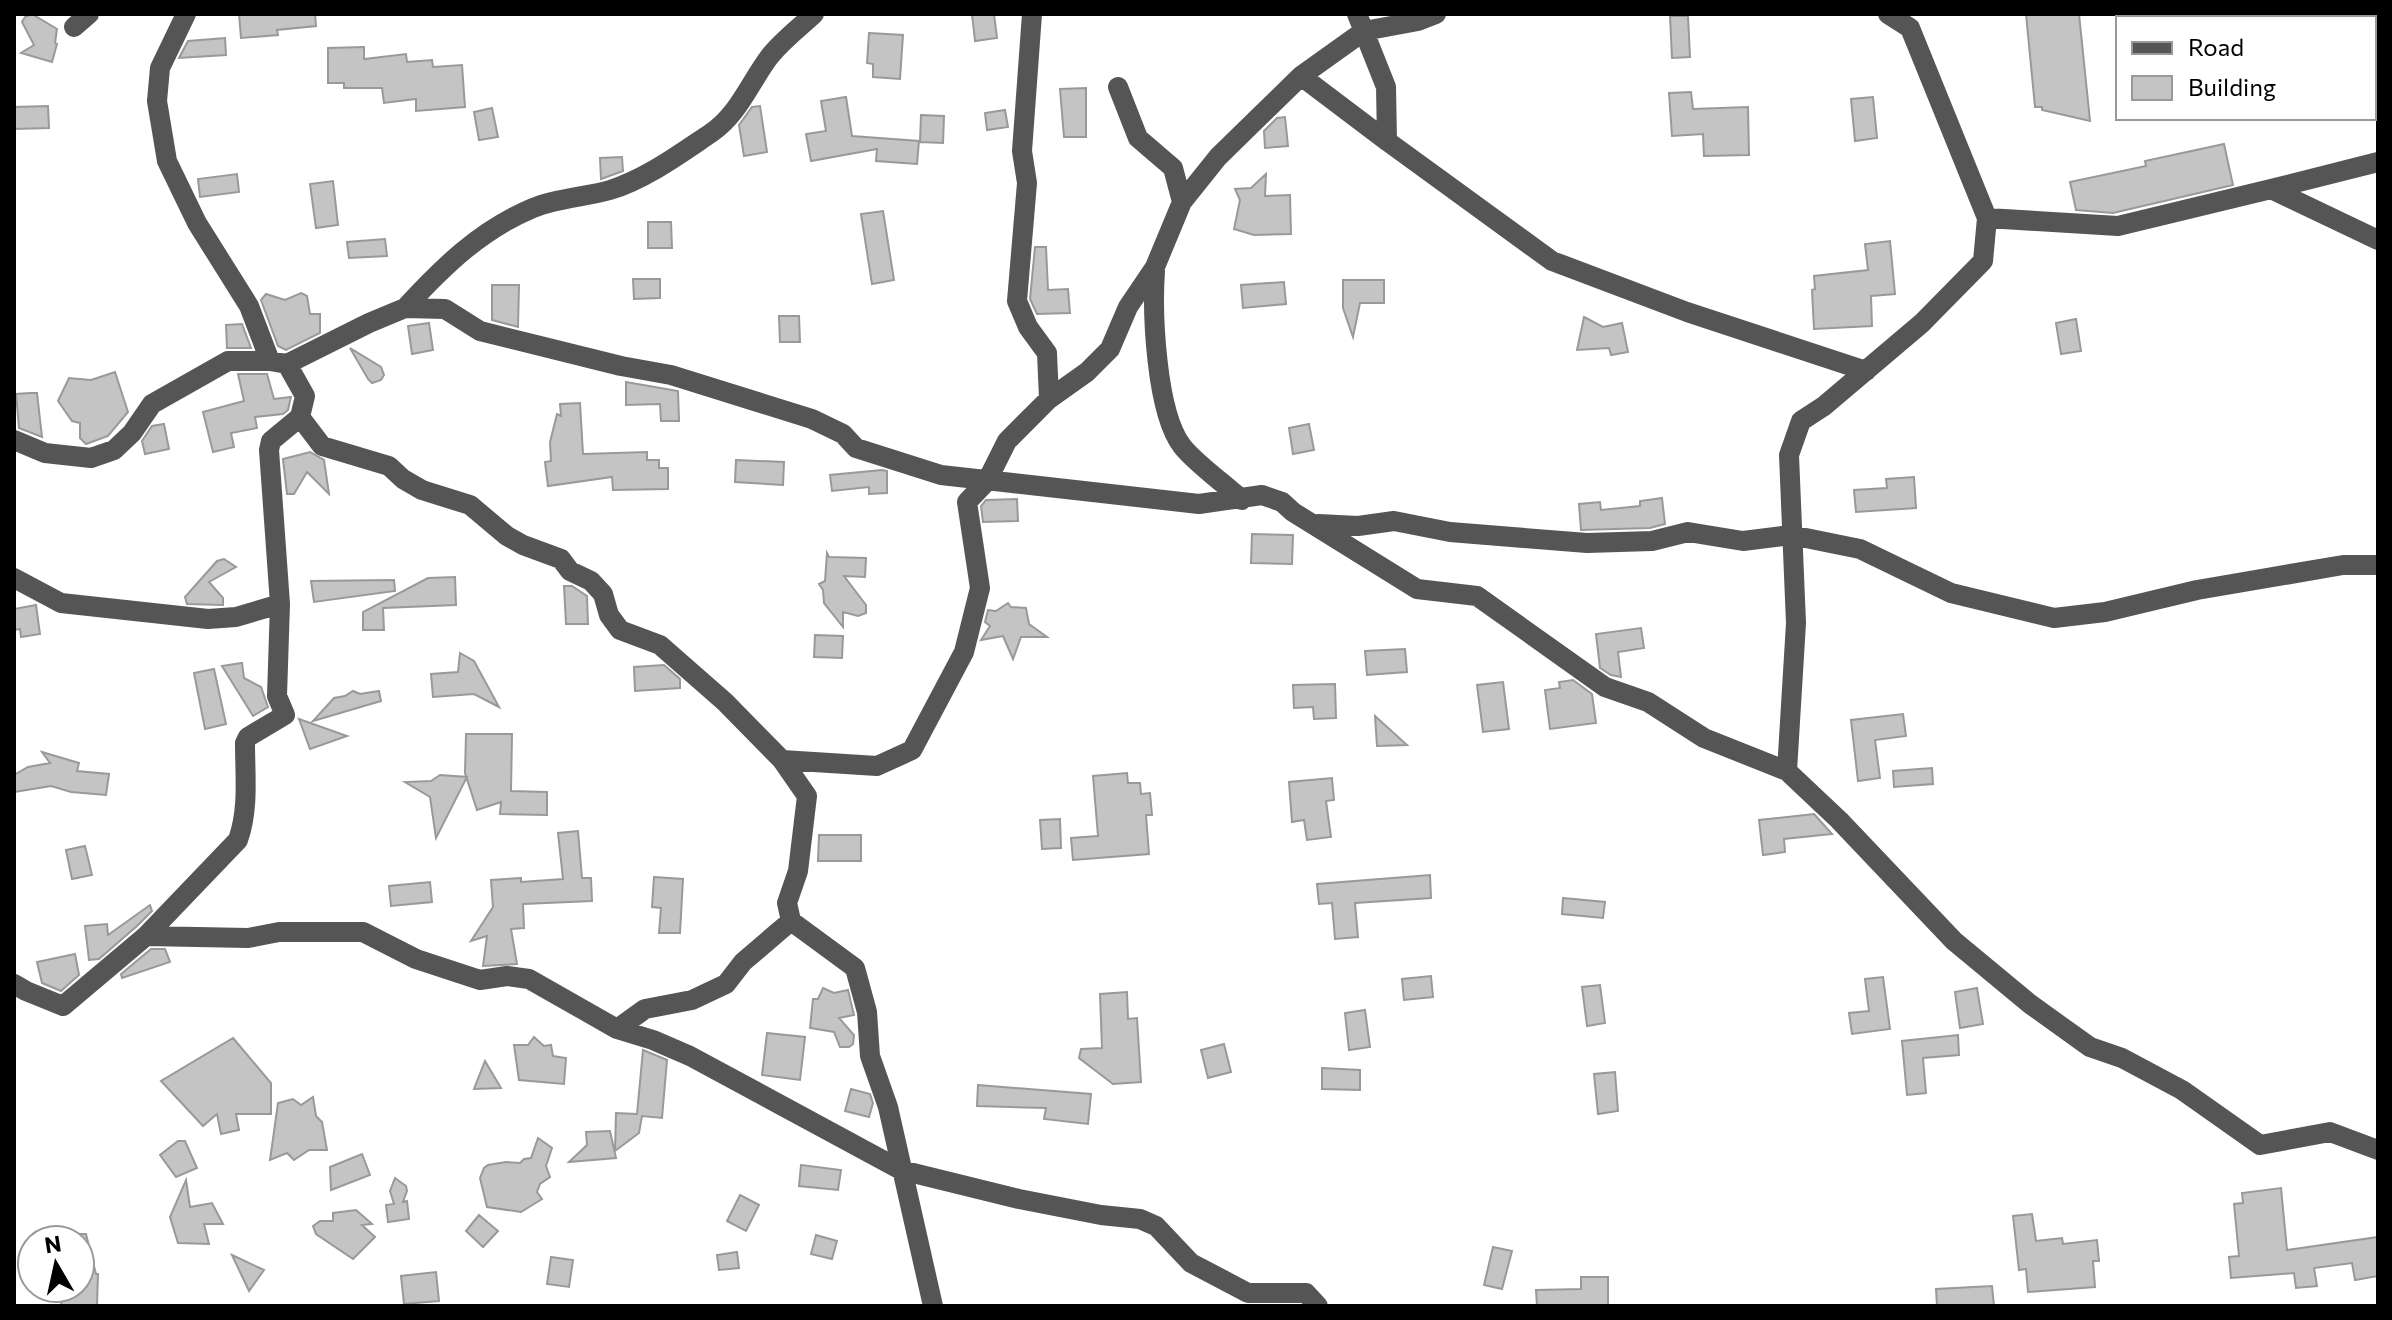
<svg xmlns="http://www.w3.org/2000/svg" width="2392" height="1320" font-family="Commissioner,sans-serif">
<rect width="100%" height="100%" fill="#fff"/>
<path fill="#c4c4c4" stroke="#999" stroke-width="2" d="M32,14L57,29L55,43L57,44L52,62L21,53L34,45L22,22L25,17Z
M239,14H315L316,26L277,30L278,35L241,38Z
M972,14H994L997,38L975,41Z
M2026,14H2079L2090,121L2042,110V107H2035Z
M1670,16H1688L1690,57L1672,58Z
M869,33L903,35L900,79L873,77V64L867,63Z
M225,38L226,55L179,58L188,41Z
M364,47V59L406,54L407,62L432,60L433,67L462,65L465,107L416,111V99L384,103L382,88H344V83H328V48Z
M1086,88V137H1064L1060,89Z
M1691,92L1693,109L1748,107L1749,155L1704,156L1703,134L1672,136L1669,93Z
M846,97L852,136L919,141L917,164L876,161L877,149L811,161L806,134L826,131L821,101Z
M1873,97L1877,138L1855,141L1851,99Z
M48,106L49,128L14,129V107Z
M760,106L767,152L744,156L739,125L752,107Z
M492,108L498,137L479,140L474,112Z
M1005,110L1008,127L987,130L985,113Z
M921,115L944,116L943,143L920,142Z
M1285,117L1288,146L1265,148L1264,131L1277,118Z
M2224,144L2233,185L2113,213L2076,210L2070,182L2146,166L2145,161Z
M622,157L623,171L601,179L600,158Z
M237,174L239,192L200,197L198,179Z
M1266,174L1265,196L1290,195L1291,234L1254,235L1234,229L1240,200L1235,189L1251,188Z
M333,181L338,225L316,228L310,184Z
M883,211L894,280L872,284L861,214Z
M648,222H671L672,248H648Z
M385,239L387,256L349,258L347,242Z
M1890,241L1895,294L1871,296L1872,326L1814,329L1812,290L1815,289L1814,276L1868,270L1865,244Z
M1035,247H1046L1048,290L1068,289L1070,313L1037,314L1030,299Z
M633,279H660V298L634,299Z
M1343,280H1384V303H1360L1353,337L1343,308Z
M1284,282L1286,304L1243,308L1241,285Z
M492,285H519L518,327L492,320Z
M301,293L307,296L310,314H320V333L286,350L278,346L261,300L266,294L285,300Z
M779,316H799L800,342H780Z
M1584,317L1603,327L1622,323L1628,352L1611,355L1609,348L1577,350Z
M2076,319L2081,351L2061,354L2056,323Z
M429,323L433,350L412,354L408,326Z
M242,324L251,348H227L226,325Z
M350,348L381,367L384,375L381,380L372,383L368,379Z
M115,372L128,412L108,436L86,444L80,438V423L72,421L58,401L69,378L91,380Z
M238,374H267L274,399L291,397L288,410L283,414L255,417L257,428L231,433L234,447L213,452L203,412L244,401Z
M626,382L678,391L679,421H661L660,404L626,405Z
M30,393H37L42,437L19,428L16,394Z
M580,403L583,454L647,452V460H659V468H668V489L613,490L612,477L548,486L545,462L551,461L550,442L557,414L561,416L560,404Z
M164,424L169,449L145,454L142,441L152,426Z
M1309,424L1314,450L1293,454L1289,428Z
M310,452L324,460L329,494L307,472L294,494H287L283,459Z
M736,460L784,462L783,485L735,482Z
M882,470L887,471V493L869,494V487L832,491L830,475Z
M1914,477L1916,508L1856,512L1854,490L1887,488L1886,479Z
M1662,498L1665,524L1650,528L1581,530L1579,504L1600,502L1601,510L1640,506V501Z
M1017,499L1018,521L983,522L981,506L986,500Z
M1252,534L1293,535L1292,564L1251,563Z
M827,553L829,557L866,558L865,577L844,576L866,605V613L858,616L843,612V627L824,603L823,590L819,584L825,581Z
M224,559L236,567L209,582L223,598V605L187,604L185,597L217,561Z
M455,577L456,605L383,608L384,630H363V612L428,578Z
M394,580L395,591L314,602L311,581Z
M564,586H572L587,596L588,624H566Z
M1008,603L1011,607L1026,608L1029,624L1047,637H1021L1013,659L1003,636L981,640L990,626L985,622L988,610L996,611Z
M36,605L40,634L21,637L20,629L14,630V609Z
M1641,628L1644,648L1618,652L1621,677L1611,675L1600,668L1596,634Z
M815,635L843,636L842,658L814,657Z
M1405,649L1407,672L1367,675L1365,651Z
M460,653L474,661L499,707L474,694L433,697L431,674L458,672Z
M242,663L244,678L261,687L268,707L253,716L222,666Z
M664,665L680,679V688L635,691L634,667Z
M214,669L226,724L205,729L194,673Z
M1573,680L1592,694L1596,723L1550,729L1545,690L1560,688L1559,682Z
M1503,682L1509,729L1483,732L1477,685Z
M1335,684L1336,718L1314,719L1313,707L1294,708L1293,685Z
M379,691L381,701L313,721L334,698L345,696L353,691L360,694Z
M1903,714L1906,736L1875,740L1880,778L1858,781L1851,720Z
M1375,716L1407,745L1377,746Z
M299,719L347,736L310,749Z
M466,734H512L511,791L547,792V815L500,814L501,802L477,810L465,773Z
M42,752L79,763L77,771L109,774L106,795L71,792L51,786L14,792V775L28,767L50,763Z
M1932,768L1933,784L1894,787L1893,771Z
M1127,773L1128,783H1140L1141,794L1150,793L1152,815H1146L1149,854L1073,860L1071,838L1098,836L1093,776Z
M440,775L467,777L436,838L430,797L405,782L431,781Z
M1332,778L1334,800L1326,801L1331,837L1307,840L1304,820L1292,822L1289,782Z
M1814,814L1832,834L1784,839L1785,852L1763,855L1759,820Z
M1060,819L1061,848L1042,849L1040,820Z
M578,831L582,878H591L592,901L523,904L524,928L511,929L517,964L483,966L487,936L471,941L493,907L491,880L521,878V882L563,879L558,833Z
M819,835H861V861H818Z
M85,846L92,875L72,879L66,850Z
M1430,875L1431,898L1355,903L1358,937L1335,939L1332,903L1319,904L1317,884Z
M654,877L683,879L680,933H659L661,908L652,907Z
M430,882L432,902L391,906L389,886Z
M1563,898L1605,902L1603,918L1562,914Z
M150,905L152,911L137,926L99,959L89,960L85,926L107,924L108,935Z
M151,949H165L170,962L122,978L121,974Z
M75,954L79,975L61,991L42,983L37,962Z
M1431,976L1433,997L1404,1000L1402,979Z
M1883,977L1890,1029L1852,1034L1849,1013L1869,1011L1865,979Z
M1600,985L1605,1023L1587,1026L1582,987Z
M823,988L834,993L848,990L854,1015L839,1018L854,1035L853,1044L849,1047H840L834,1032L810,1028L813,999H818Z
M1977,988L1983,1024L1960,1028L1955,992Z
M1127,992L1128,1019L1137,1018L1141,1082L1113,1084L1079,1058L1081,1049L1102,1048L1100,994Z
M1365,1010L1370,1047L1349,1050L1345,1013Z
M767,1033L805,1037L800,1080L762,1075Z
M1958,1035L1959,1055L1923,1058L1926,1093L1907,1095L1902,1041Z
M534,1037L544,1046L551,1045L553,1056L566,1058L564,1084L519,1080L514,1045H528Z
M233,1038L271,1083V1114H236L239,1130L221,1134L217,1114L203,1126L161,1081Z
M1224,1044L1231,1072L1208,1078L1201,1050Z
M643,1050L667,1060L662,1118L642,1116L639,1133L615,1151L616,1113L637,1114Z
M485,1061L501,1088L474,1089Z
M1322,1068L1360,1070V1090L1322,1089Z
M1615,1072L1618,1111L1598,1114L1594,1074Z
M978,1085L1091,1094L1088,1124L1044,1119L1046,1108L977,1106Z
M851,1089L870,1094L873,1103L869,1117L845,1111Z
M313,1097L316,1116L322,1122L327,1150H309L294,1160L287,1153L270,1160L278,1103L293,1099L301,1105Z
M610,1131L616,1158L569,1162L587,1145L586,1132Z
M538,1138L552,1148L546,1166L550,1177L540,1184L537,1192L542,1199L521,1212L487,1207L480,1178L484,1168L488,1165L506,1162L520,1163L524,1159L531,1158Z
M178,1141H185L197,1168L176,1177L160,1155Z
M362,1154L370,1175L331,1190L330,1167Z
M801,1165L841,1170L838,1190L799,1186Z
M395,1178L406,1186L407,1191L403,1202L407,1201L409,1219L388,1222L386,1205L394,1204L390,1191Z
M186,1180L190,1207L212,1203L223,1224H204L209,1244L178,1243L170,1217Z
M2281,1188L2287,1250L2378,1237V1276L2355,1280L2352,1263L2314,1268L2317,1286L2296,1288L2294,1273L2231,1278L2229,1257L2239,1256L2234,1204L2243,1203L2242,1193Z
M740,1195L759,1205L746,1231L727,1221Z
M356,1210L372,1224L362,1225L375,1237L353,1259L316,1234L313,1226L320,1221H333V1213Z
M2032,1214L2036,1241L2062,1238L2063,1244L2097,1240L2099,1261H2093L2095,1287L2028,1292L2026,1269L2019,1270L2013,1216Z
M479,1215L498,1231L483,1247L466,1231Z
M80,1234H86L96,1274H98L97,1306H61L63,1288H80Z
M816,1235L837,1241L832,1259L811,1254Z
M1493,1247L1512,1251L1502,1289L1484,1285Z
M737,1252L739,1268L719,1270L717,1255Z
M232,1255L264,1270L249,1291Z
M551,1257L573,1260L569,1287L547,1284Z
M436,1272L439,1301L404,1304L401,1276Z
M1581,1277H1608V1306H1537L1536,1290L1581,1289Z
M1992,1286L1994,1306H1937L1936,1289Z"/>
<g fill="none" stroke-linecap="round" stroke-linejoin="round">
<path stroke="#555" stroke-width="20" d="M186,14L160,68L157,101L167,161L197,223L249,306L270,361L287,364L369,323L405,308L445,309L480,331L621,366L671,375L812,419L843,434L856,448L941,475L1199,504L1262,495L1282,502L1293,512L1417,589L1477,596L1605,687L1648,702L1704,738L1787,771L1839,820L1954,941L2030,1004L2090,1047L2122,1058L2182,1090L2260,1145L2330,1132L2378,1150
M1357,14L1386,87L1387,141L1552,261L1687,312L1866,371
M74,27L89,14
M1118,87L1138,138L1173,168L1182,202
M1387,141L1301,76L1364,31L1418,21L1436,14
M2378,162L2271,189L2378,240
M1987,218L2118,226L2271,189
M1155,271C1152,313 1156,412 1182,446C1195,463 1225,484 1242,500
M405,308C443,267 480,230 533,208C557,198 586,197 610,190C646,179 681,153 711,133C739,114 750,82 770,56C783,40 799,28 814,14
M287,364L305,396L300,417L322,446L389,466L403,479L422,490L470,505L507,536L523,545L561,559L570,571L591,581L603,594L609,615L620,630L660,645L725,702L782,760L807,796L798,871L787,903L791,921L743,962L726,984L692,1000L645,1009L617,1029
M1049,399L1087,372L1110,349L1128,307L1155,267L1182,202L1218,157L1301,76
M14,440L45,453L91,458L114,450L132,433L152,404L228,361H270
M1318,524L1358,526L1394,521L1450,532L1587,543L1652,541L1688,532L1743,541L1791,535L1860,549L1951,593L2054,618L2105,612L2197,590L2343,565H2378
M14,578L61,603L208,619L236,617L280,604
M782,760L877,766L912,750L964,652L980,588L967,502L987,481L1007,441L1049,399L1047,353L1028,327L1017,301L1027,183L1022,151L1032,14
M1787,771L1796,623L1789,455L1801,421L1824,406L1922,323L1983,261L1987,218L1910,28L1888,14
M791,921L855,968L867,1012L870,1056L888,1107L933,1306
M146,936L248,938L279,932H363L416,959L480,980L507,976L529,979L617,1029L653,1040L690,1056L901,1170L1019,1199L1101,1215L1140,1219L1156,1226L1191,1263L1248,1293H1306L1318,1306
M14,984L26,991L63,1006L146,936L238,840C249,809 245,776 245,743L248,737L285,715L277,696L280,604L269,450L271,441L300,417"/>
</g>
<rect width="2392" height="1320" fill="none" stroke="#000000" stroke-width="32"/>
<rect x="2116" y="16" width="260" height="104" fill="#ffffff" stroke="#999999" stroke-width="2"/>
<rect x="2132" y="42" width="40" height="12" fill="#555555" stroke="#999999" stroke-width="2"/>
<text x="2188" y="56" font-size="24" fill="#000000">Road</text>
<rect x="2132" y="76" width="40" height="24" fill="#c4c4c4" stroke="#999999" stroke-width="2"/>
<text x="2188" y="96" font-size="24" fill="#000000">Building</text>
<g transform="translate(56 1264) rotate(351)"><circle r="38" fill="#ffffff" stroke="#999999" stroke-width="2"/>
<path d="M0-6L14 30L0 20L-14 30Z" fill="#000000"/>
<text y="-12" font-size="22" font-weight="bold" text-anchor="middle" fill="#000000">N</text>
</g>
</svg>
